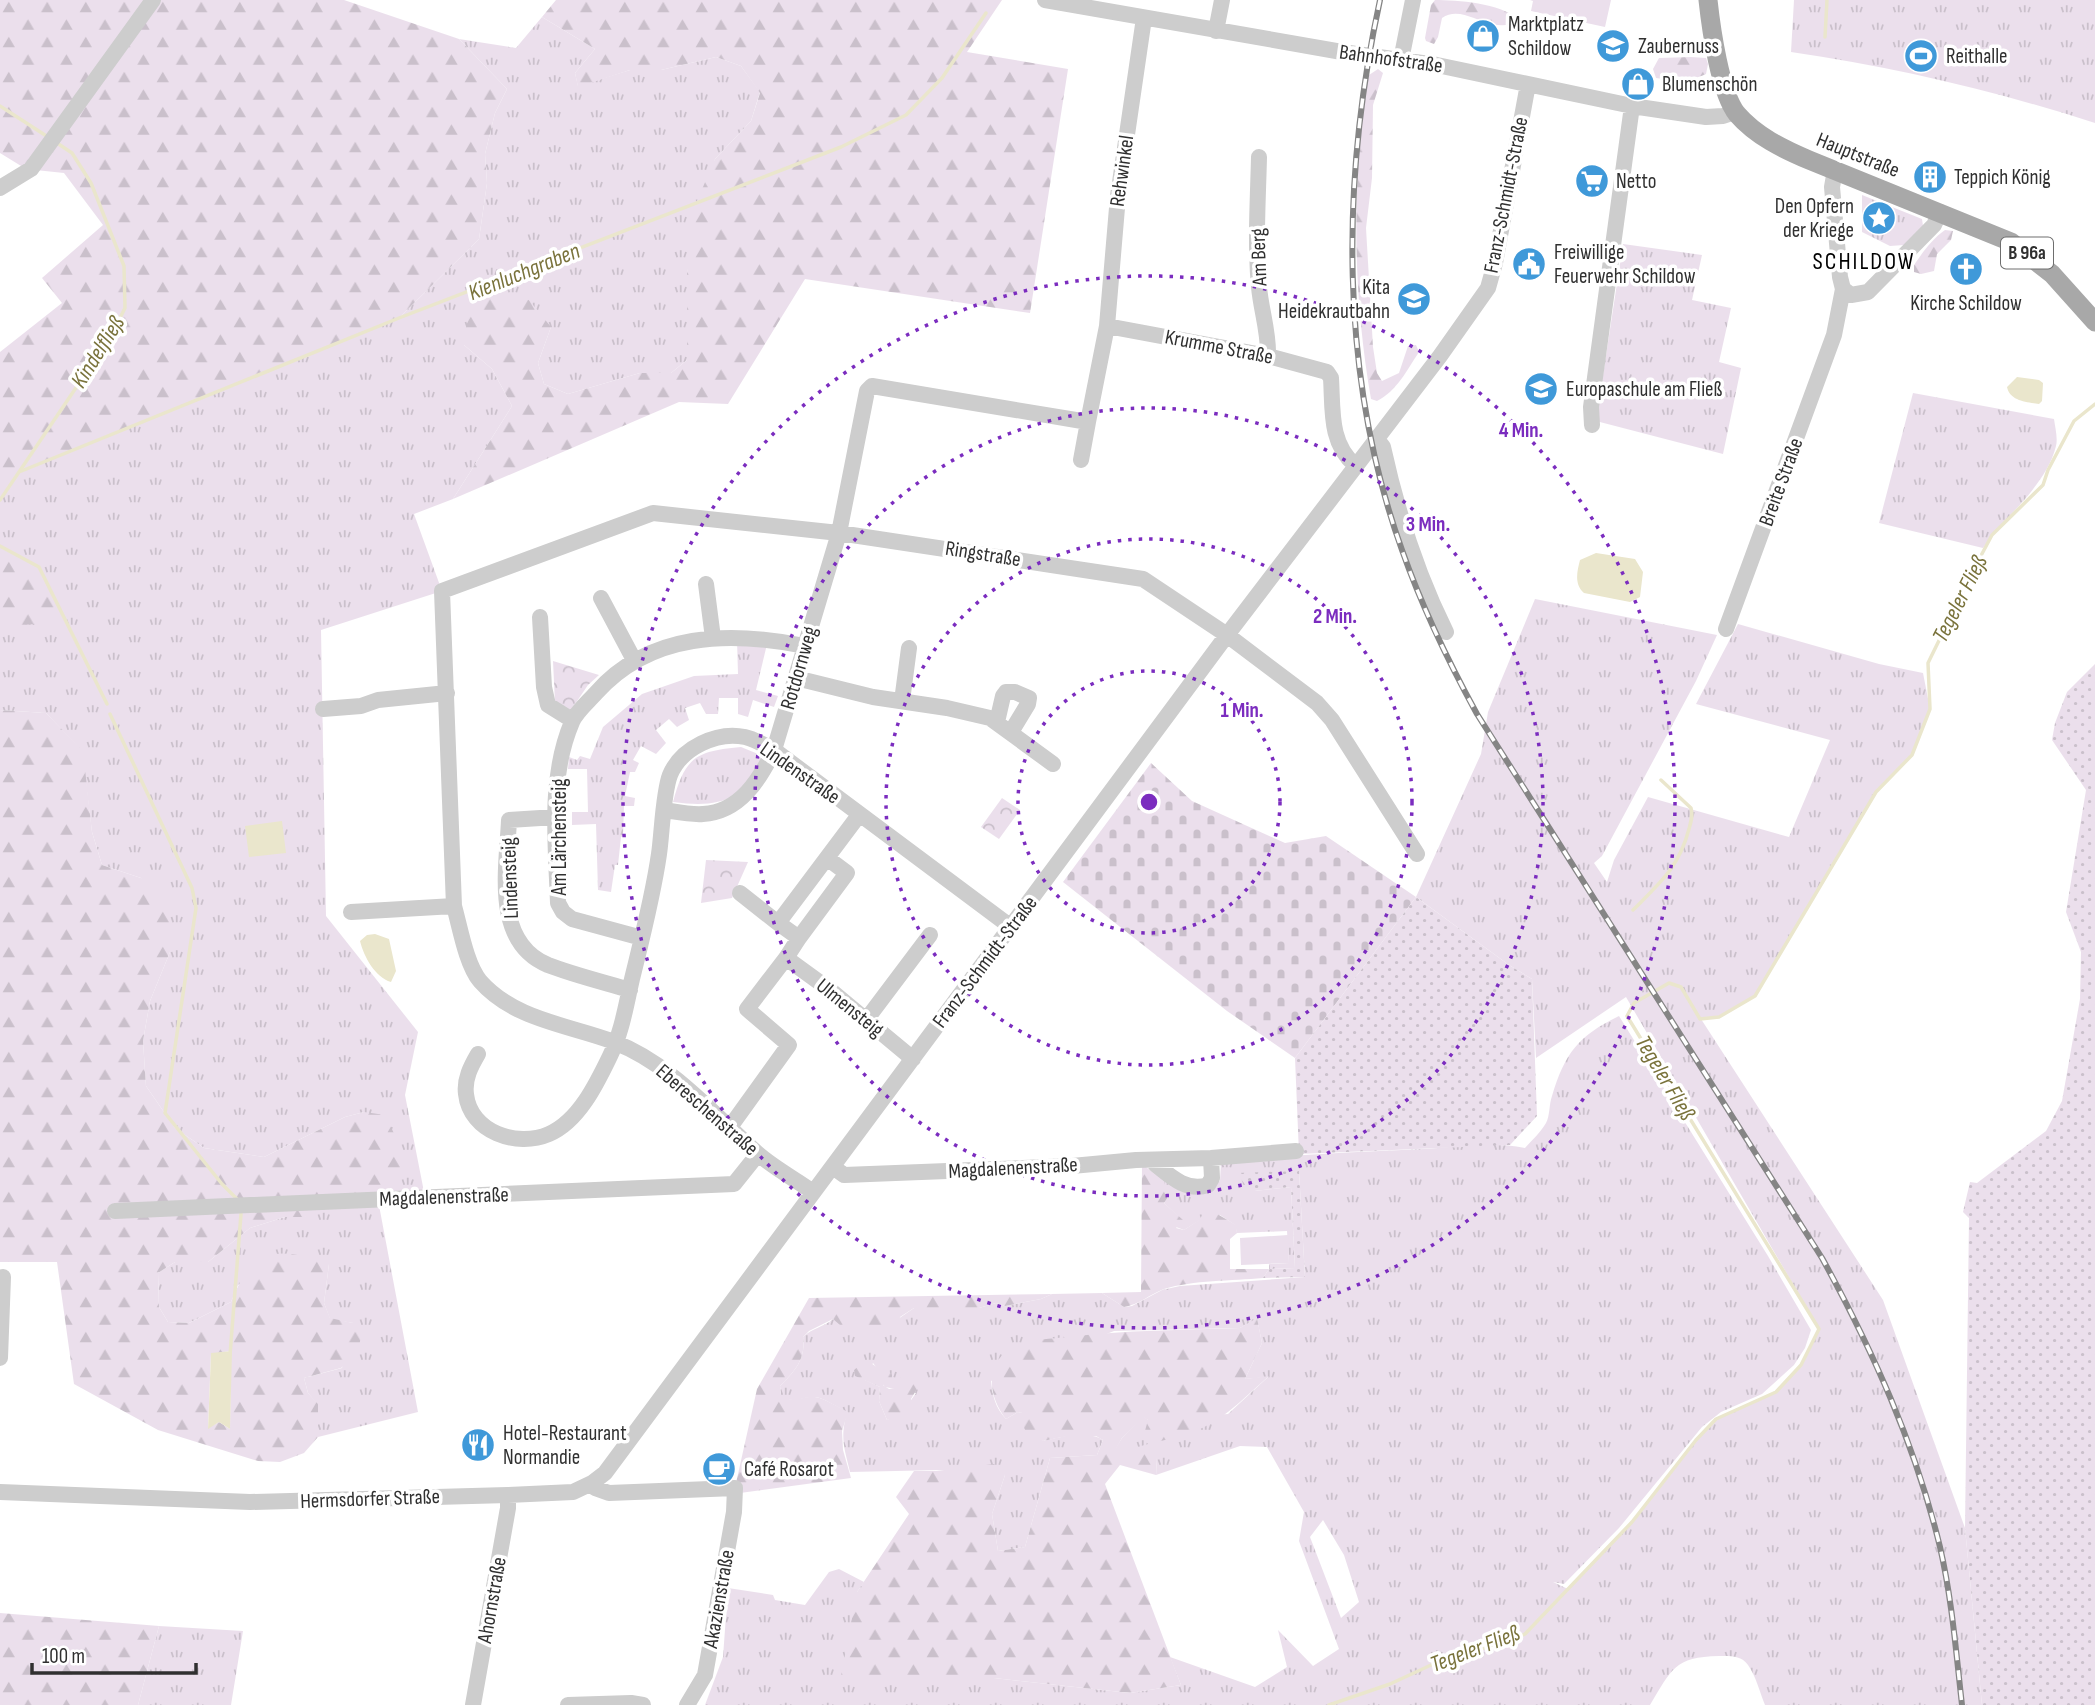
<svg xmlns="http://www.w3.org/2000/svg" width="2095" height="1705" font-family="'Sofia Sans Condensed',sans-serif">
<defs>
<pattern id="grass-tufts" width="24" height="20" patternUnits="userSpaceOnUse" patternTransform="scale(1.75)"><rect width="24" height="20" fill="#ebdfec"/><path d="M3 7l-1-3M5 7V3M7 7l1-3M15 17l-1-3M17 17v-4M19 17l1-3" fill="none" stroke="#cac0cb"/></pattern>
<pattern id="forest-firs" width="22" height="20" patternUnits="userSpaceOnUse" patternTransform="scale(1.75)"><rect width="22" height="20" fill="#ebdfec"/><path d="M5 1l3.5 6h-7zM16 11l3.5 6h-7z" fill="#cac0cb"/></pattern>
<pattern id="cemetery-stones" width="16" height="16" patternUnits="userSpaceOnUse" patternTransform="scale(1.75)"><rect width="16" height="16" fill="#ebdfec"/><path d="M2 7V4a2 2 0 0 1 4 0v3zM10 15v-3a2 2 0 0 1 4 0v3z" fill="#cac0cb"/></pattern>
<pattern id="park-crowns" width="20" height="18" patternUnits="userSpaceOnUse" patternTransform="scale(1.75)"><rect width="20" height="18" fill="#ebdfec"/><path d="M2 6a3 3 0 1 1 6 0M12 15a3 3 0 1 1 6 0" fill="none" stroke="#cac0cb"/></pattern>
<pattern id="garden-dots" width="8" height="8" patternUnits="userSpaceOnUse" patternTransform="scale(1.75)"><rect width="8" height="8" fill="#ebdfec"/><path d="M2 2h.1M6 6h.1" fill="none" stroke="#cac0cb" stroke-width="1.8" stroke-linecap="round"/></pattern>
</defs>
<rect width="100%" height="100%" fill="#fff"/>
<path fill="url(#grass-tufts)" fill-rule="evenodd" d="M1794,0H2095V123C1996,91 1894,67 1791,52Z
M542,17L595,49L575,73L578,86L630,70H661L716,57L741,66L760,92L751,121L715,159L687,273V360L671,373H640L568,394L544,384L538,363L551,327L464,345L492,369L512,406L453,499L414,514L442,591L321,630L326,916L418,1032L405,1095L425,1197L378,1200L418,1412L318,1437V1405L308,1393L304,1378L342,1368L353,1323L330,1319L324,1303L329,1264L238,1285L231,1302L189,1323L168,1322L159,1307L158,1273L175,1262H208L250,1228L285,1217H305L364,1112L345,1117L264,1157L204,1148L175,1128L146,1086L143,1041L150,1001L170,952L141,878L102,865L92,832L82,751L46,713L0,710V500L19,472L399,318L479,239L487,183L485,154L495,113L507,89L459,39L516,48Z
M1862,195L1922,219L1923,226L1904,245L1890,246L1862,232Z
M1623,244L1702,255L1692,300L1731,308L1719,362L1741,368L1723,454L1596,421Z
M1913,393L2054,419C2055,427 2058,438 2056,446C2046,486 2006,515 1983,548L1879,523Z
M1535,599L1717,635L1696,681L1602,856L1594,863L1607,882L1614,860L1648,797L1789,837L1830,740L1696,704L1738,624L1879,664L1923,673L1930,709L1912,755L1876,792L1755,996L1719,1017L1701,1019L1883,1300L1965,1528L1982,1705H1765C1760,1693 1756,1676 1748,1665C1741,1655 1730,1656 1719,1656C1674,1657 1672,1669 1650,1705H705L723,1657L728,1588L773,1595L775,1600L805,1605L829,1572L839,1569L864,1582L857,1592L994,1678L1130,1693L1181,1685L1170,1657L1255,1687L1287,1667L1278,1630L1313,1666L1339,1649L1299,1541L1304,1512L1267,1447L1240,1446L1156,1475L1157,1458L1112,1454L1122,1438L1143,1416L1148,1420L1228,1414L1268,1377L1245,1379L1262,1343L1257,1319L1240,1328L1114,1331L991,1381C993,1397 995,1407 1006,1419L1018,1412L1022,1413L1043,1441C1061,1437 1087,1430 1103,1440L1097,1455L1050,1458L1025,1547L998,1551L992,1514L1005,1475L941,1470L850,1472C844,1447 840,1438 847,1412C838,1408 825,1398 815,1397C802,1396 793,1405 781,1396L780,1386C795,1371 806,1359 803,1337C812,1328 824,1327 833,1319L862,1329L885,1328L914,1308H979L996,1303L1005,1306L1041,1299L1052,1294L1102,1293L1124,1307L1132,1306L1162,1290L1180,1286L1305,1277L1299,1171L1254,1191L1291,1187L1295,1268L1269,1269V1264L1289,1263L1287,1231L1237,1233L1235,1225L1220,1215L1200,1220L1184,1230L1176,1227L1182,1220L1164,1203L1168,1197C1164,1184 1158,1176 1147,1167L1169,1180L1213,1185L1220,1181L1221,1161C1289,1155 1356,1152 1424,1149C1457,1147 1493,1141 1525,1148C1532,1140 1541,1132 1546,1123C1550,1116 1549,1104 1552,1096C1565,1053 1578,1036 1619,1016L1768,1256L1811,1330L1805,1348L1794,1365L1762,1394L1721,1412L1702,1427L1619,1528L1564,1584L1553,1582L1568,1589L1632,1522L1696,1440L1716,1419L1776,1392L1801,1365L1819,1329L1626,997L1536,1058L1532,979L1509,965L1416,897L1481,754L1488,712ZM873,1363C881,1372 879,1380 885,1387L916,1393L902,1413L887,1420L879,1401L880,1387L865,1380ZM1323,1520L1344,1555L1359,1602L1341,1618L1310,1537Z
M737,640H768L756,690L778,696L774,707L753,700L748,717L738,714V698H719L718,714H706L700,703L685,708L689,720L677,727L669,719L656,730L666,743L656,754L641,746L633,760L639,763L635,772H630L625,796L635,798L634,806H624L623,836L621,837L618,865H615L611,892L598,890L596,824L572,825V812H588L587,769H568L569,757L577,760L580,756L590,759L603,727L642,694L694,676L738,674Z
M741,747L763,756C745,802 718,808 673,802C685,757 696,751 741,747Z
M159,1626L243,1631L231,1705H138Z"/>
<path fill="url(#forest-firs)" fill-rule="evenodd" d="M0,0H344L459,39L507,89L495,113L485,154L487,183L479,239L399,318L19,471L0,500V352L62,303L42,278L103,225L64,173L26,169L0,153Z
M556,0H1002L967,52L1068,69L1030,313L805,279L728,404L679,402L453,499L512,406L492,369L464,345L468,317L493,294L529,300L551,327L538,363L544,384L568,394L640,373H671L687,360V273L697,201L715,159L751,121L760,93L741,66L716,57L661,70H630L578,87L575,73L595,49L542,17Z
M1435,0C1457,0 1501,3 1517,19L1516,24C1508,25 1500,26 1492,24C1476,21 1458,7 1442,18L1438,37L1434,44L1426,41L1425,38L1431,5Z
M1691,57L1706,58L1708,64L1706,74C1690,82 1673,80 1656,78L1653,69L1659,58Z
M1378,69L1383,73L1373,105L1372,178L1366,228L1373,347L1377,373L1382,381L1399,373L1408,346L1416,345L1419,352C1407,370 1397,391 1377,401L1371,399C1357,318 1353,236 1359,154C1361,127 1363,101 1369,75Z
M1945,230L1953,231L1951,240L1937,254L1934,271L1921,274L1914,272V265C1923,252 1932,239 1945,230Z
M0,546L39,567L62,613C41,624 22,630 0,620Z
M0,710L46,713L83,751L92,832L102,865L141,878L170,899V952L150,1001L143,1041L146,1086L175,1128L204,1148L264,1157L345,1117L364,1112L385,1115L406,1158L400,1186L336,1209L305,1217H285L250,1228L208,1262H175L158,1273L159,1307L168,1322L189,1323L231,1302C253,1247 276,1246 329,1264L324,1303L330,1318L353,1323L361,1337L357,1355L341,1368L304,1378L308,1393L318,1404V1437L304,1453L280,1462L258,1461L158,1430L74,1384L57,1262H0ZM231,1351L230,1429L219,1422L208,1428L211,1354Z
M1142,1164L1164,1181L1168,1197L1164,1203L1183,1220L1176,1228L1184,1230L1199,1220L1207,1208L1236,1225L1237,1233L1230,1239V1269H1269L1263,1278C1232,1281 1193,1280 1164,1289C1150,1294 1139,1305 1124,1307L1102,1293L1141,1292Z
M1052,1294L1041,1299L1005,1306L996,1303L979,1308H914L900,1317L899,1325L893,1330L885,1328L881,1336L866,1337L862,1329L847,1331L833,1319L809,1331L803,1337C806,1359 795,1371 780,1386L781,1395C793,1405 802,1395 815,1397C825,1398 839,1408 848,1412L842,1431L843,1450L851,1478L740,1493L736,1483L757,1389L809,1298Z
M1257,1318L1262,1343L1245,1379L1269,1376C1245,1397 1223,1421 1193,1432C1179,1437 1163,1440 1149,1444L1157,1458L1156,1475L1120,1465L1105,1484L1181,1685L1130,1693L994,1678L841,1676L857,1592L909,1514L896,1497L914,1471H936L994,1464L1005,1475L992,1514L998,1551L1025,1547L1050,1458L1097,1455L1103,1440L1096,1436L1062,1437L1043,1441L1027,1434L1021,1421L1022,1413L1018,1412L1006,1419C989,1398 984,1365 1010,1349C1028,1339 1049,1339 1068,1337C1125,1330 1183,1330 1240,1328ZM1143,1417L1148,1420L1143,1438L1148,1444L1113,1454L1122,1438Z
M866,1360L880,1369L884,1367L892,1375L891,1381L883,1385L889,1389L895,1388L896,1381L903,1376L912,1375L918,1387L911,1399V1407L899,1417L887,1420L879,1401L880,1387L855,1376L854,1370Z
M0,1613L159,1626L138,1705H0Z"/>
<path fill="url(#cemetery-stones)" d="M1151,763L1192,801L1285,843L1326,836L1416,897L1295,1058L1227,1011L1063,882Z"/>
<path fill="url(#park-crowns)" d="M553,661L599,675L588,685L571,710L555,703Z
M1002,798L1020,810L999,839L981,827Z
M706,860L748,862L732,898L701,903Z"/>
<path fill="url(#garden-dots)" d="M2095,664V1705H1982L1965,1528L1969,1218L1963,1212L1970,1182L1977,1183L2046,1131L2062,1101L2080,999L2081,952L2066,912L2086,790L2052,740L2055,723L2067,692Z
M1416,897L1509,965L1532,979L1537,1116L1510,1145L1299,1154L1295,1058Z
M1299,1171L1305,1277L1263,1278L1269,1269L1295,1268L1291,1187L1254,1191L1248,1188L1236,1173Z"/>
<path fill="#ebdfec" d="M1530,0H1611L1605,27L1531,11L1533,1Z
M1288,1235L1289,1263L1241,1265L1240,1238Z"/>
<path fill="#eae6cc" d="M2017,377L2039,380L2043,383L2042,401L2039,404C2026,402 2010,401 2007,387Z
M1596,553L1635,559L1643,572L1640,597L1630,602L1584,593C1574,584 1577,572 1580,560Z
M282,821L286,853L249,857L245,826Z
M375,934L389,939L396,971L391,982C375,977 364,957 360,941L367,935Z
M232,1351L230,1429L219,1422L208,1429L211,1353Z"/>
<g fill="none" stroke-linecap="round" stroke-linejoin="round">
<path stroke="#eae6cc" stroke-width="3.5" d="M1825,37L1827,0
M0,106L48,137
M19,472L399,318L841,147L906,115L942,78L986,13
M0,500L111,336L125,308L124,266L91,183L72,153L57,143
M0,546L39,567L107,704
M110,714L192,888L196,908L165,1113L222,1184L238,1200
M1633,910C1660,883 1679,867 1689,829C1691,822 1693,816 1691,808L1661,780
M230,1355L241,1214
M1329,1705L1390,1684L1457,1653L1501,1645L1525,1634L1632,1522L1696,1440L1716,1419L1776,1392L1801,1365L1819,1329L1627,1016L1634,1003L1669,983L1681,987L1700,1019L1719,1017L1755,996L1876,792L1912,755L1930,709L1928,663L1976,565L1992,535L2043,485L2048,470L2074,421L2095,404"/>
<path stroke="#cdcdcd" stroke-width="16" d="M1045,0L1342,52L1437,65L1632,106L1706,117L1723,116L1735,112
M1216,31L1222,0
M1401,60L1413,0
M1259,157C1258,200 1255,244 1259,287C1261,310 1269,333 1268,356
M0,188L31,169L153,0
M1843,289L1851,295L1868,292L1934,225L1940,212
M1107,326L1268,356L1327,372L1331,378C1333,409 1329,443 1355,465
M1592,425L1591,407L1632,106
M1376,438L1383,447C1397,511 1417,574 1446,632
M1081,460L1088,422
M706,584L713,638
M601,598L634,660
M540,617L544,687L548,705L572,720
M1726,629L1834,335L1843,289L1840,277L1832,187L1835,170
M796,678L873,697L947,708L990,718L1053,764
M902,701L909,648
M323,709L361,706L378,700L447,693
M997,722L1003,696L1006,692H1015L1029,698L1028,704L1011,732
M664,810C677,812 691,815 703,814C740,812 760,779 774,750L839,533L867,391L872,386L1088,422L1107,326L1118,196L1144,18
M556,817L509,820C507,868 492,942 548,965C574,975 603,982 630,990
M827,858L847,873L799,938L778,923L859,815
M740,893L778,923
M351,912L454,906
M642,938L572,919L563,912L558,903C556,844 548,778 572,722C576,712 588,702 596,693C650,632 730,631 805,646
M786,958L830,990L913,1059
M866,1020L930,935
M478,1054C471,1066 464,1079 466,1094C470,1132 517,1148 549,1134C579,1121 597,1083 610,1056C622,1032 626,1005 632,979C642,938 653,896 659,854C662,834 663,793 670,775C681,748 717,731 745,737C755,739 765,746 774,750L1011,927
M730,1127L789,1045L747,1009L786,958L799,938
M1154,1160L1155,1164C1171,1177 1187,1192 1208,1185L1212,1178L1211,1158
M833,1167L844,1175L1072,1166L1136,1160L1211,1158L1296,1151
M813,1192C795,1179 774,1168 757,1153C712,1113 671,1064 614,1042C569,1025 514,1020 480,981C466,964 460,927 454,906L442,591L653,513L839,533L1143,579L1227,635L1317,703L1332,720L1417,854
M115,1211L734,1184L758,1154
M0,1358L3,1277
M592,1483L595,1488L609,1493L735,1488L734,1512L705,1675L687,1705
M0,1492L250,1502L508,1495L573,1492L592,1483L605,1473L1227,635L1440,356L1488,288L1495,263L1528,84
M473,1705L508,1508V1495
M568,1705L631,1703L643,1705"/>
<path stroke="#a8a8a8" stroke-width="19" d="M1708,0C1711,28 1720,93 1737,114C1756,136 1783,149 1809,160L2011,242L2052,274L2095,322"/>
<g stroke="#858585" stroke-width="6">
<path id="rail" d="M1380,0C1341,180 1339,375 1402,550C1422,607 1448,661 1477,714L1822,1258C1873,1351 1915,1444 1940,1547C1952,1599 1956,1652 1962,1705"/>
</g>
<use href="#rail" stroke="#fff" stroke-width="3.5" stroke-dasharray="10" stroke-linecap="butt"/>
</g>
<g fill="none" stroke="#7b2cbf" stroke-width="3.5" stroke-dasharray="3.5 7">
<circle cx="1149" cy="802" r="131"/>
<circle cx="1149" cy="802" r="263"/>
<circle cx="1149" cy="802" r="394"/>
<circle cx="1149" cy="802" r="526"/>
</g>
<defs>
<g id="shop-disc" transform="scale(1.75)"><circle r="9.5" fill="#3f99d9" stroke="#fff"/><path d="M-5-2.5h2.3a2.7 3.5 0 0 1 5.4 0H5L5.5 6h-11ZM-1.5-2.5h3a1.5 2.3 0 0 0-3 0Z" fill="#fff"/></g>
<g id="school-disc" transform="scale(1.75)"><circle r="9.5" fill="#3f99d9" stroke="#fff"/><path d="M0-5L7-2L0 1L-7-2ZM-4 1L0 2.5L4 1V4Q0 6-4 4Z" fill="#fff"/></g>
<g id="stadium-disc" transform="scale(1.75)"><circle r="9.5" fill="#3f99d9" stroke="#fff"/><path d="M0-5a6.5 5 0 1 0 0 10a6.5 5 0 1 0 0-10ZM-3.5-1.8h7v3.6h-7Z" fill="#fff"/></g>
<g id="building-disc" transform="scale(1.75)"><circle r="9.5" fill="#3f99d9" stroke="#fff"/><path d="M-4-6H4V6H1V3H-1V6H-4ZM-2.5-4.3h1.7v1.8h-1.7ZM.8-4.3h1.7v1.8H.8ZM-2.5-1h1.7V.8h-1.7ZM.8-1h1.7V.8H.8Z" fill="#fff"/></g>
<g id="supermarket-disc" transform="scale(1.75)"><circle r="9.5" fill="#3f99d9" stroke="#fff"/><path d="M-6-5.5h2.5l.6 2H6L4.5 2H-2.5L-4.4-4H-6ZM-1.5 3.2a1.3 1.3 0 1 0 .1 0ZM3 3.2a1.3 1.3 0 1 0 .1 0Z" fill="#fff"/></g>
<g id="sight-disc" transform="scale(1.75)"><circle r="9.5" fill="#3f99d9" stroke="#fff"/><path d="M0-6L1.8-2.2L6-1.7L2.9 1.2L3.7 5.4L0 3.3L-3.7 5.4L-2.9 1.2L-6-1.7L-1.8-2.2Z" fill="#fff"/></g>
<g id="civic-disc" transform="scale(1.75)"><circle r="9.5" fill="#3f99d9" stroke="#fff"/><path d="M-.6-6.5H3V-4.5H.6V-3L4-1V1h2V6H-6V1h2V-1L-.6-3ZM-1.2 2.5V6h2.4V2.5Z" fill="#fff"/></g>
<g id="church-disc" transform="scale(1.75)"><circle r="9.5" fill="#3f99d9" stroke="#fff"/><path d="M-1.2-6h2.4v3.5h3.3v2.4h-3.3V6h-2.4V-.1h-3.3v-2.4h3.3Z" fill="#fff"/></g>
<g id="restaurant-disc" transform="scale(1.75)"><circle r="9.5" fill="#3f99d9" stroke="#fff"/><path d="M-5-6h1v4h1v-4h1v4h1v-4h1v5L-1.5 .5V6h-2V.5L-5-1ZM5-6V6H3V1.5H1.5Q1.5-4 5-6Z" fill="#fff"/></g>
<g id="cafe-disc" transform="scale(1.75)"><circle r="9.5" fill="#3f99d9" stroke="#fff"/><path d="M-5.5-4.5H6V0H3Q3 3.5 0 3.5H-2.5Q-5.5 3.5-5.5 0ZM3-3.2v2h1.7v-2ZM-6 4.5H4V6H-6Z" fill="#fff"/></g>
</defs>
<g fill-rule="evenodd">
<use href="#shop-disc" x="1483" y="36"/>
<use href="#school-disc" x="1613" y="46"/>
<use href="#stadium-disc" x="1921" y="56"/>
<use href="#shop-disc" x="1638" y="84"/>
<use href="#building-disc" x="1930" y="177"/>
<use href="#supermarket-disc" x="1592" y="181"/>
<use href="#sight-disc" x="1879" y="218"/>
<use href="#civic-disc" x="1529" y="264"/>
<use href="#church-disc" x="1966" y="269"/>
<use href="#school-disc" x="1414" y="299"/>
<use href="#school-disc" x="1541" y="389"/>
<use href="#restaurant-disc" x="478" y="1445"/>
<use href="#cafe-disc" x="719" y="1469"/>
</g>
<g text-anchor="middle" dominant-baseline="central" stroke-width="7" stroke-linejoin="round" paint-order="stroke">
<rect fill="#fff" stroke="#6e6e6e" stroke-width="2" x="2001" y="237.5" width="52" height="31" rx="5"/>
<g font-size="19" font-weight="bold" fill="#303030">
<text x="2027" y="253">B 96a</text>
</g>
<g font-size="21" fill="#303030" stroke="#fff" text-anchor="start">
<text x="1508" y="24">Marktplatz<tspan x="1508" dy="24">Schildow</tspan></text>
<text x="1638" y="46">Zaubernuss</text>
<text x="1946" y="56">Reithalle</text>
<text x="1662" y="84">Blumenschön</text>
<text x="1954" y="177">Teppich König</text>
<text x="1616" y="181">Netto</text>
<text x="1854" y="206" text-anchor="end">Den Opfern<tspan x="1854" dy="24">der Kriege</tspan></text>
<text x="1554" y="252">Freiwillige<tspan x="1554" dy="24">Feuerwehr Schildow</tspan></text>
<text x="1390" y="287" text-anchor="end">Kita<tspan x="1390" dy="24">Heidekrautbahn</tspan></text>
<text x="1966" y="303" text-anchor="middle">Kirche Schildow</text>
<text x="1566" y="389">Europaschule am Fließ</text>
<text x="503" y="1433">Hotel-Restaurant<tspan x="503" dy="24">Normandie</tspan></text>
<text x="744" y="1469">Café Rosarot</text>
</g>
<g font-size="21" fill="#303030" stroke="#fff">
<text transform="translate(1391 59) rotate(8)">Bahnhofstraße</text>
<text transform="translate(1858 155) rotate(22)">Hauptstraße</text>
<text transform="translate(1122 171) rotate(-82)">Rehwinkel</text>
<text transform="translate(1506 195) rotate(-79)">Franz-Schmidt-Straße</text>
<text transform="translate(1259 257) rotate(-92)">Am Berg</text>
<text transform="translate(1219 347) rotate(11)">Krumme Straße</text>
<text transform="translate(1781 482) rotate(-70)">Breite Straße</text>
<text transform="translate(983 554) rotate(9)">Ringstraße</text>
<text transform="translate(799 668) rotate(-74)">Rotdornweg</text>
<text transform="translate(800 773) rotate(35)">Lindenstraße</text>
<text transform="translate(559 837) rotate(-90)">Am Lärchensteig</text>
<text transform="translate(510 878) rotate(-92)">Lindensteig</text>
<text transform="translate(985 962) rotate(-53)">Franz-Schmidt-Straße</text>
<text transform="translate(850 1008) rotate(39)">Ulmensteig</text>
<text transform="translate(707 1110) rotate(41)">Ebereschenstraße</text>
<text transform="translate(1013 1168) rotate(-3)">Magdalenenstraße</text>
<text transform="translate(444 1197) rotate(-2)">Magdalenenstraße</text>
<text transform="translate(370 1499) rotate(-2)">Hermsdorfer Straße</text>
<text transform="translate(719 1599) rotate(-80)">Akazienstraße</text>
<text transform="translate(492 1600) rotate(-80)">Ahornstraße</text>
</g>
<g font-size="23" font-style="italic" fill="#7a733c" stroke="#fff">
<text transform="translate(524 272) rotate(-22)">Kienluchgraben</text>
<text transform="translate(98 352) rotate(-58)">Kindelfließ</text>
<text transform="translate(1960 599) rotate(-63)">Tegeler Fließ</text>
<text transform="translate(1665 1078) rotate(59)">Tegeler Fließ</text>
<text transform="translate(1475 1649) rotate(-21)">Tegeler Fließ</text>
</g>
<g font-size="24" letter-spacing="2" fill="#000" stroke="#fff">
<text x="1864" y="261">SCHILDOW</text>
</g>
</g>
<circle cx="1149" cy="802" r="10" fill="#7b2cbf" stroke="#fff" stroke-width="3.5"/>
<g font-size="21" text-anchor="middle" font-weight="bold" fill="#7b2cbf" stroke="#fff" stroke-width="7" stroke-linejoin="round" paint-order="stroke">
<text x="1521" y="437">4 Min.</text>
<text x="1428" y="531">3 Min.</text>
<text x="1335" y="623">2 Min.</text>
<text x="1242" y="717">1 Min.</text>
</g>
<path d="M32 1663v10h164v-10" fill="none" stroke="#303030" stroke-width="3.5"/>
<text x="42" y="1663" font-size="21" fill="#303030" stroke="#ffffff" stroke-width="5" paint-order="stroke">100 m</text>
</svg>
